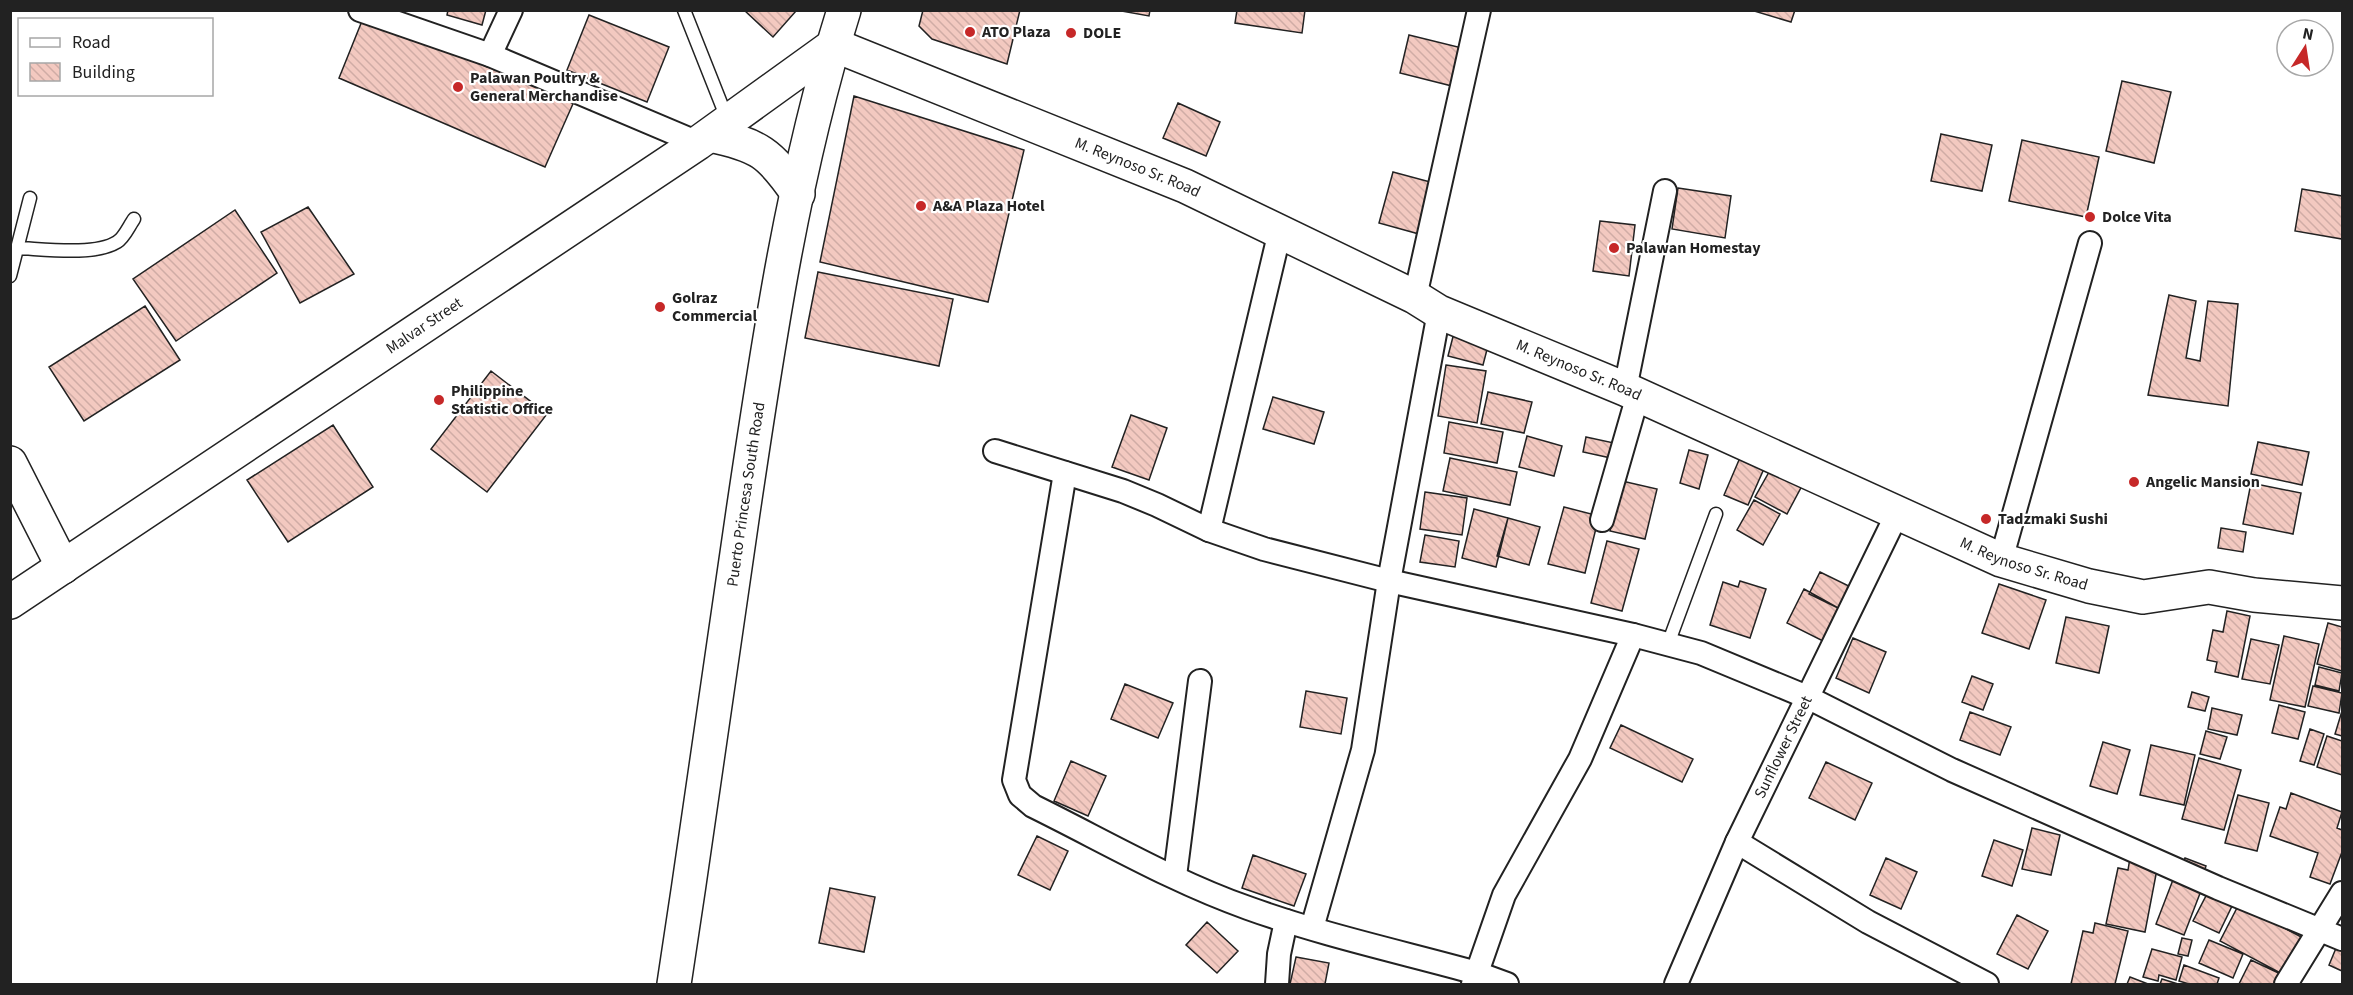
<svg xmlns="http://www.w3.org/2000/svg" width="2353" height="995" font-family="'Source Sans 3',sans-serif">
<defs>
<pattern id="building-back-hatch" width="6" height="6" patternUnits="userSpaceOnUse" patternTransform="scale(1.5)"><rect width="6" height="6" fill="#f3c9c0"/><path d="M-1 5l2 2M0 0l6 6M5-1l2 2" fill="none" stroke="#d0aca5"/></pattern>
</defs>
<rect width="100%" height="100%" fill="#fff"/>
<path fill="url(#building-back-hatch)" stroke="#222" stroke-width="1.5" d="M448,10H486L482,25L447,15Z
M744,10H796V11L773,37Z
M923,10H1020L1007,64L932,39L919,26Z
M1116,10H1150L1149,16Z
M1237,10H1305L1302,33L1235,23Z
M1751,10H1795L1791,22Z
M589,15L669,47L647,102L567,70Z
M364,16L576,97L545,167L339,78Z
M1409,35L1462,48L1452,86L1400,73Z
M2122,81L2171,92L2154,163L2106,151Z
M854,96L1024,150L988,302L820,262Z
M1178,103L1220,122L1206,156L1163,138Z
M1941,134L1992,145L1982,191L1931,181Z
M2022,140L2099,157L2086,217L2009,201Z
M1393,172L1434,183L1419,234L1379,223Z
M1678,188L1731,196L1725,238L1672,229Z
M2302,189L2342,196V239L2295,231Z
M308,207L354,274L300,303L261,232Z
M235,210L277,273L176,341L133,279Z
M1600,221L1635,225L1629,276L1593,271Z
M818,272L953,299L939,366L805,338Z
M2169,295L2196,301L2186,358L2200,361L2208,301L2238,304L2228,406L2148,395Z
M145,306L180,360L84,421L49,367Z
M1455,329L1490,338L1483,365L1448,356Z
M1446,365L1486,371L1477,423L1438,416Z
M491,371L547,414L487,492L431,449Z
M1488,392L1532,402L1524,433L1481,424Z
M1273,397L1324,412L1314,444L1263,429Z
M1131,415L1167,428L1149,480L1112,467Z
M1449,422L1503,432L1497,463L1444,453Z
M333,425L373,487L288,542L247,480Z
M1527,436L1562,446L1554,476L1519,467Z
M1586,437L1614,443L1611,458L1583,452Z
M2258,442L2309,452L2302,485L2251,474Z
M1689,450L1708,455L1699,489L1680,483Z
M1742,453L1766,464L1748,505L1724,495Z
M1450,458L1517,472L1510,505L1443,491Z
M1773,465L1804,482L1787,514L1755,497Z
M1622,481L1657,489L1645,539L1610,531Z
M2251,483L2301,493L2293,534L2243,524Z
M1425,492L1467,498L1462,535L1420,529Z
M1754,500L1780,514L1763,545L1737,530Z
M1564,507L1599,516L1585,573L1548,564Z
M1474,509L1508,518L1496,567L1462,558Z
M1508,518L1540,527L1529,565L1497,556Z
M2221,528L2246,532L2243,552L2218,548Z
M1425,535L1459,541L1455,567L1420,562Z
M1607,541L1639,549L1622,611L1591,603Z
M1820,572L1853,588L1842,610L1809,594Z
M1740,581L1766,589L1750,638L1710,625L1723,582L1738,587Z
M1999,584L2046,600L2029,649L1982,633Z
M1804,589L1842,610L1825,642L1787,623Z
M2227,611L2250,616L2238,677L2215,672L2217,662L2207,660L2213,630L2223,632Z
M2066,617L2109,626L2099,673L2056,663Z
M2328,623L2342,627V671L2317,664Z
M2284,636L2319,644L2305,707L2270,700Z
M1853,638L1886,652L1869,693L1836,678Z
M2251,639L2279,645L2270,684L2242,679Z
M2319,667L2342,673L2339,691L2315,685Z
M1972,676L1993,684L1983,710L1962,702Z
M1125,684L1173,703L1158,738L1111,719Z
M2313,686L2342,693L2339,713L2308,706Z
M1306,691L1347,698L1341,734L1300,727Z
M2192,692L2209,697L2205,711L2188,707Z
M2279,705L2305,712L2298,739L2272,733Z
M2212,708L2242,715L2237,735L2208,729Z
M2342,711V736L2335,734Z
M1970,712L2011,727L2000,755L1960,740Z
M1621,725L1693,759L1682,782L1610,748Z
M2310,729L2324,734L2314,765L2300,761Z
M2206,731L2227,737L2220,759L2200,754Z
M2327,736L2342,741V775L2317,767Z
M2103,742L2130,750L2117,794L2090,786Z
M2151,745L2195,755L2184,805L2140,795Z
M2199,758L2241,770L2224,830L2182,819Z
M1071,761L1106,776L1088,816L1054,801Z
M1826,762L1872,783L1855,820L1809,798Z
M2291,793L2342,812L2337,828L2342,830V852L2330,884L2310,877L2318,853L2270,836L2280,807L2286,809Z
M2238,795L2269,803L2257,851L2225,843Z
M2032,828L2060,835L2051,875L2022,869Z
M1037,836L1068,851L1050,890L1018,875Z
M1994,840L2023,850L2012,886L1982,876Z
M1253,855L1306,874L1294,906L1242,888Z
M1886,858L1917,872L1901,909L1870,895Z
M2130,858L2158,864L2145,932L2106,924L2118,868L2128,870Z
M2185,858L2206,866L2202,878L2180,870Z
M2176,872L2204,883L2184,935L2156,924Z
M830,888L875,897L864,952L819,943Z
M2208,892L2233,904L2219,933L2193,921Z
M2239,904L2305,939L2286,976L2220,941Z
M2017,915L2048,931L2028,969L1997,954Z
M1207,922L1238,951L1217,973L1186,945Z
M2095,923L2128,931L2115,984H2071L2083,931L2093,933Z
M2182,938L2192,940L2188,956L2178,954Z
M2209,940L2243,954L2233,978L2199,963Z
M2339,941L2342,943V971L2329,965Z
M2152,949L2182,957L2176,980L2159,975L2158,981L2143,977Z
M1296,957L1329,963L1325,984H1290Z
M2251,960L2287,977L2283,984H2239Z
M2184,965L2219,978L2217,984H2189L2179,981Z
M2130,977L2148,984H2127Z
M2162,979L2178,984H2160Z"/>
<g fill="none" stroke-linecap="round" stroke-linejoin="round">
<g stroke="#222" stroke-width="15">
<path id="lane" d="M684,10L728,121
M18,248C43,249 95,256 117,242C124,238 129,226 134,219
M10,276L30,198
M1668,644L1716,514"/>
</g>
<g stroke="#222" stroke-width="26">
<g id="street">
<path d="M360,10L490,55L698,143"/>
<path d="M490,55L511,10"/>
<path d="M1415,297L1479,10"/>
<path d="M1625,389L1665,191"/>
<path d="M995,451L1123,491L1157,505L1209,530L1264,549L1389,581L1633,635L1701,653L1807,697L1952,770L2218,888L2342,939"/>
<path d="M1065,473L1014,780L1020,795L1033,806C1104,841 1174,882 1248,908C1323,935 1401,952 1477,973L1507,984"/>
<path d="M1602,520L1638,395"/>
<path d="M1209,530L1280,231"/>
<path d="M2001,560L2090,243"/>
<path d="M1737,842L1868,922L1987,984"/>
<path d="M1175,876L1200,681"/>
<path d="M1312,928L1363,750L1389,581L1439,312"/>
<path d="M1277,984L1279,954L1286,921"/>
<path d="M1473,984L1504,895L1580,759L1633,635"/>
<path id="s1" d="M1676,984L1737,842L1897,514"/>
<path d="M2286,984L2342,893"/>
</g>
</g>
<g stroke="#222" stroke-width="36">
<g id="secondary">
<path d="M10,463L63,567"/>
<path id="s2" d="M10,602L698,143L834,45L1185,186L1415,297L1439,312L1625,389L2001,560L2089,586L2143,597L2209,587L2254,595L2342,603"/>
</g>
</g>
<g stroke="#222" stroke-width="36">
<g id="primary">
<path d="M710,135C759,145 770,153 798,194"/>
<path id="s3" d="M674,984C698,827 720,670 743,512C768,344 793,173 844,10"/>
</g>
</g>
<use href="#lane" stroke="#fff" stroke-width="12"/>
<use href="#street" stroke="#fff" stroke-width="22"/>
<use href="#secondary" stroke="#fff" stroke-width="33"/>
<use href="#primary" stroke="#fff" stroke-width="33"/>
</g>
<g fill="#c62828" stroke="#fff" stroke-width="2">
<circle cx="970" cy="32" r="6"/>
<circle cx="1071" cy="33" r="6"/>
<circle cx="458" cy="87" r="6"/>
<circle cx="921" cy="206" r="6"/>
<circle cx="2090" cy="217" r="6"/>
<circle cx="1614" cy="248" r="6"/>
<circle cx="660" cy="307" r="6"/>
<circle cx="439" cy="400" r="6"/>
<circle cx="2134" cy="482" r="6"/>
<circle cx="1986" cy="519" r="6"/>
</g>
<g text-anchor="middle" dominant-baseline="central" stroke-width="4.5" stroke-linejoin="round" paint-order="stroke">
<g font-size="16" font-weight="bold" fill="#222" stroke="#fff" text-anchor="start">
<text x="982" y="32">ATO Plaza</text>
<text x="1083" y="33">DOLE</text>
<text x="470" y="78">Palawan Poultry &amp;<tspan x="470" dy="18">General Merchandise</tspan></text>
<text x="933" y="206">A&amp;A Plaza Hotel</text>
<text x="2102" y="217">Dolce Vita</text>
<text x="1626" y="248">Palawan Homestay</text>
<text x="672" y="298">Golraz<tspan x="672" dy="18">Commercial</tspan></text>
<text x="451" y="391">Philippine<tspan x="451" dy="18">Statistic Office</tspan></text>
<text x="2146" y="482">Angelic Mansion</text>
<text x="1998" y="519">Tadzmaki Sushi</text>
</g>
<g font-size="16" fill="#222" stroke="#fff">
<text stroke="none"><textPath href="#s2" startOffset="1322">M. Reynoso Sr. Road</textPath></text>
<text stroke="none"><textPath href="#s2" startOffset="498">Malvar Street</textPath></text>
<text stroke="none"><textPath href="#s2" startOffset="1808">M. Reynoso Sr. Road</textPath></text>
<text stroke="none"><textPath href="#s3" startOffset="495">Puerto Princesa South Road</textPath></text>
<text stroke="none"><textPath href="#s2" startOffset="2294">M. Reynoso Sr. Road</textPath></text>
<text stroke="none"><textPath href="#s1" startOffset="260">Sunflower Street</textPath></text>
</g>
</g>
<rect width="2353" height="995" fill="none" stroke="#222222" stroke-width="24"/>
<rect x="18" y="18" width="195" height="78" fill="#ffffff" stroke="#a7a7a7" stroke-width="1.5"/>
<rect x="30" y="38" width="30" height="9" fill="#ffffff" stroke="#a7a7a7" stroke-width="1.5"/>
<text x="72" y="48" font-size="18" fill="#222222">Road</text>
<rect x="30" y="63" width="30" height="18" fill="url(#building-back-hatch)" stroke="#a7a7a7" stroke-width="1.5"/>
<text x="72" y="78" font-size="18" fill="#222222">Building</text>
<g transform="translate(2305 48) rotate(12)"><circle r="28" fill="#ffffff" stroke="#a7a7a7" stroke-width="1.5"/>
<path d="M0-4.5L10 22L0 15L-10 22Z" fill="#c62828"/>
<text y="-9" font-size="16" font-weight="bold" text-anchor="middle" fill="#222222">N</text>
</g>
</svg>
